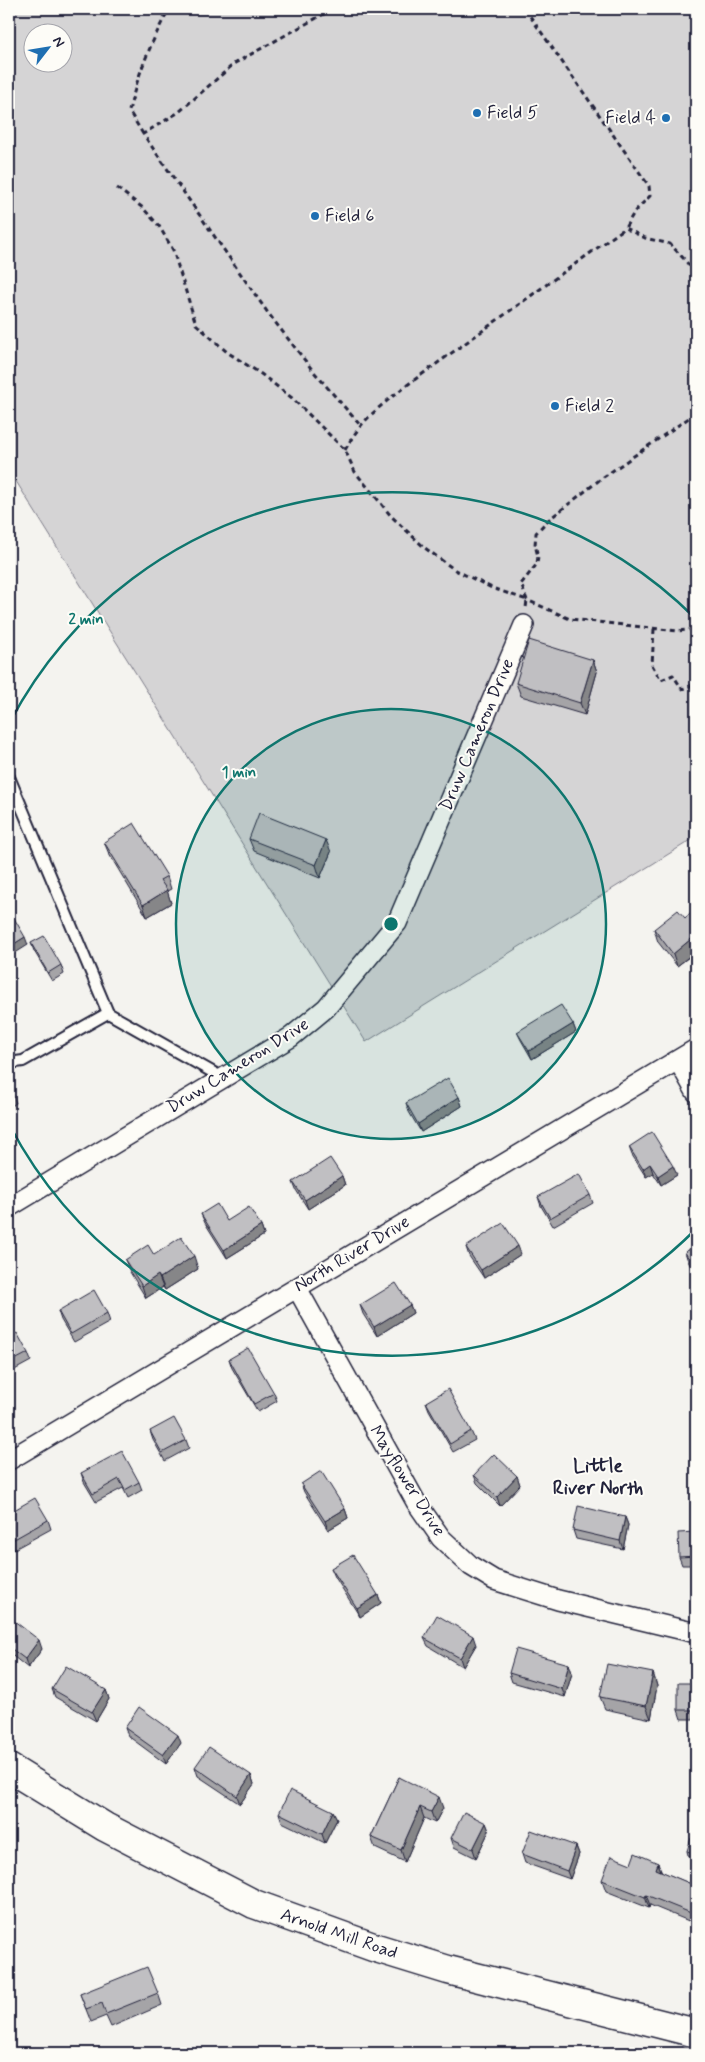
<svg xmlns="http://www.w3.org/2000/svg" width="705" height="2062" font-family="Mynerve,sans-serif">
<rect width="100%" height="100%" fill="#f4f3ef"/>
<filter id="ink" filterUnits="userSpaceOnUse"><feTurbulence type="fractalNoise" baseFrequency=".02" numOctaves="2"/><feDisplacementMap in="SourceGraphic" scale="10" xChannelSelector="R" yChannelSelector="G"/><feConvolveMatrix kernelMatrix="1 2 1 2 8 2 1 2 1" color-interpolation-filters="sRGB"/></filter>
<g filter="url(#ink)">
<path fill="#d5d4d5" stroke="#7c7b88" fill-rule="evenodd" d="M9,9H696V837L366,1042L9,470ZM32,32H62V62H32Z"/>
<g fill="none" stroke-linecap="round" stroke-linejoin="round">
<g stroke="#22223b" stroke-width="14">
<path id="service" d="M9,777L108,1013
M9,1063L23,1061L108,1013L223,1078"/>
</g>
<g stroke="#22223b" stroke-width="22">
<path id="minor" d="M678,1060L696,1092
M9,1207L291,1037L326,1008L397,923L524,625
M297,1288L416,1502L441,1538L471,1566L494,1580L558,1600L696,1633
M9,1460L696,1049"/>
</g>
<g stroke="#22223b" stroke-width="31">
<path id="secondary" d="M9,1768L105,1827L254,1904L373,1947L448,1970L696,2033"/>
</g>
<path stroke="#22223b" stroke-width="3" stroke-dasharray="5 4" stroke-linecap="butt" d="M333,9L235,63L179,112L143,134L268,313L314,372L360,425
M525,9L649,186L650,196L635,211L625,228
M143,134L129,111C138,74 151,42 169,9
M117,188L143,208L159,226L173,250L196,324L227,352L261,374L292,398L345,450L355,472L375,496L391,516L425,548L455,570L492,588L527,600L526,608
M696,413L602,478L547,521L536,533L535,545L538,556L537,564L521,584L527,600L570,619L678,631L696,629
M345,450C361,420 377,409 403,388L625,228L645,238L670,244L685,260L696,275
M654,629L652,665L661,680L673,675L682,689L696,684"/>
<use href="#service" stroke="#fdfcf7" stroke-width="10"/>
<use href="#minor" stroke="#fdfcf7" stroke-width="19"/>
<use href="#secondary" stroke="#fdfcf7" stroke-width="28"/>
</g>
<path fill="#a5a4a7" stroke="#22223b" d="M593,660L597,672L585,715L521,696L516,683Z
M249,839L331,852L320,878L254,851Z
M104,842L167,876L171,889L167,891L171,903L147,917L109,854Z
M696,909V952L677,966L658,942L654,929L685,918Z
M31,943L61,965L64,974L52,981L34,951Z
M573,1024L576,1032L532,1059L521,1040L517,1032Z
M9,1087L13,1095L16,1103L9,1108Z
M459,1097L462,1106L421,1132L409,1112L406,1103Z
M629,1147L677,1175L661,1185L653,1173L646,1177L632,1155Z
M342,1176L345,1185L308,1209L296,1190L293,1182Z
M590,1195L593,1203L553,1226L541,1206L538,1197Z
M201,1214L227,1221L261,1226L264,1235L227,1258L205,1223Z
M696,1246V1276L688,1261L685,1252Z
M466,1247L521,1254L484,1278L469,1256Z
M125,1260L198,1269L165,1290L163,1287L146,1298L130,1272Z
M360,1305H410L413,1313L377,1336L363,1314Z
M58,1311L107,1313L110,1322L74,1342L61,1320Z
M9,1337L28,1353L31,1361L9,1373Z
M229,1359L274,1393L277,1401L258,1412L232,1368Z
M426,1402L471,1431L475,1440L453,1452L429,1410Z
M150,1431L186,1440L189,1448L165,1461L153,1440Z
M81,1473L139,1482L142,1490L128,1498L123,1488L96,1502L84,1482Z
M474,1475L517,1476L520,1485L500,1506L477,1483Z
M301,1484L345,1509L348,1518L328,1530L304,1492Z
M9,1513L48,1520L51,1529L9,1552Z
M625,1517L628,1525L623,1549L576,1539L573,1530Z
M696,1532V1565H682L679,1557Z
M331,1568L378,1595L381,1603L360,1617L335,1577Z
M9,1617L42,1649L28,1668L9,1653Z
M424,1638L476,1645L463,1667L428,1646Z
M569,1664L572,1673L565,1697L512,1682L509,1673Z
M653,1673L657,1686L651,1719L605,1709L600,1697Z
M696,1683V1719H681L678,1710Z
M52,1689L106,1690L109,1699L96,1721L55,1697Z
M125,1728L181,1743L166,1764L128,1736Z
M195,1767L251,1775L254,1784L240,1804L198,1776Z
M399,1777L443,1808L435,1823L424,1818L405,1862L375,1848L371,1837Z
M333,1811L337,1819L325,1843L282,1822L279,1813Z
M486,1823L489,1831L476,1858L454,1847L451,1838Z
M696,1839V1858L688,1855L687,1851Z
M576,1846L579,1854L570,1879L525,1863L522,1854Z
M658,1863L662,1872L696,1886V1924L650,1905L649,1908L606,1891L602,1880L631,1864Z
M158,1993L162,2005L111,2027L106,2016L91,2022L80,1994Z"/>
<path fill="#868688" stroke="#22223b" d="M593,660L597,672L585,715L580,703Z
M326,840L331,852L320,878L316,865Z
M167,890L171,903L147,917L143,905Z
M25,937L28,945L9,957V947Z
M691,939L696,951L677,966L673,954Z
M573,1024L576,1032L532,1059L529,1051Z
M459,1097L462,1106L421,1132L418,1124Z
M650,1164L653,1173L646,1177L643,1169Z
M673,1166L677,1175L661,1185L658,1176Z
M342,1176L345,1185L308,1209L305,1200Z
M261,1226L264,1235L227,1258L224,1250Z
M518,1246L521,1254L484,1278L481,1270Z
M194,1256L198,1269L165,1290L160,1278Z
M158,1275L163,1287L146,1298L142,1286Z
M410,1305L413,1313L377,1336L374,1327Z
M517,1476L520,1485L500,1506L497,1497Z
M345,1509L348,1518L328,1530L325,1521Z
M625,1517L628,1525L623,1549L620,1541Z
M378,1595L381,1603L360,1617L357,1608Z
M473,1636L476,1645L463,1667L460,1658Z
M39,1640L42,1649L28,1668L25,1659Z
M569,1664L572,1673L565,1697L562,1689Z
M653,1673L657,1686L651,1719L646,1706Z
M106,1690L109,1699L96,1721L92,1712Z
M178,1735L181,1743L166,1764L163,1755Z
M251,1775L254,1784L240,1804L237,1796Z
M439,1797L443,1808L435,1823L431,1812Z
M420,1807L424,1818L405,1862L401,1850Z
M333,1811L337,1819L325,1843L322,1834Z
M486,1823L489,1831L476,1858L473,1849Z
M576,1846L579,1854L570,1879L567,1871Z
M658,1863L662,1874L656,1869Z
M646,1895L650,1905L649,1908L645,1897Z"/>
<path fill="#c0bfc2" stroke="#22223b" d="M529,640L593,660L580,703L516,683Z
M259,813L326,840L316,865L249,839Z
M134,823L167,876L160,880L167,890L143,905L104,842Z
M696,909V942L695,944L691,939L673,954L654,929L678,910L685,918Z
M11,913L25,937L9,947V914Z
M44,936L61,965L48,973L31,943Z
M561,1005L573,1024L529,1051L517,1032Z
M448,1078L459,1097L418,1124L406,1103Z
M9,1087L13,1095L9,1097Z
M652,1132L673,1166L658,1176L650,1164L643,1169L629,1147Z
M330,1158L342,1176L305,1200L293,1182Z
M579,1174L590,1195L550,1218L538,1197Z
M217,1204L227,1221L249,1207L261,1226L224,1250L201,1214Z
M503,1223L518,1246L481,1270L466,1247Z
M181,1237L194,1256L160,1278L158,1275L142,1286L125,1260L148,1245L154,1255Z
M696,1246V1272L685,1252Z
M396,1283L410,1305L374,1327L360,1305Z
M94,1290L107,1313L71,1334L58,1311Z
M17,1333L28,1353L9,1363V1337Z
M248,1348L274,1393L254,1404L229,1359Z
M448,1389L471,1431L450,1444L426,1402Z
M174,1418L186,1440L162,1453L150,1431Z
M122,1451L139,1482L125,1490L119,1479L93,1494L81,1473Z
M494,1454L517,1476L497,1497L474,1475Z
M321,1471L345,1509L325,1521L301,1484Z
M35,1498L48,1520L9,1542V1513Z
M578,1506L625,1517L620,1541L573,1530Z
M696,1532V1556L679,1557L678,1533Z
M353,1555L378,1595L357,1608L331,1568Z
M437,1615L473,1636L460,1658L424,1638Z
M9,1617L39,1640L25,1659L9,1647Z
M516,1649L569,1664L562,1689L509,1673Z
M607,1664L653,1673L646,1706L600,1697Z
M66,1666L106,1690L92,1712L52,1689Z
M678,1683H696V1710H678Z
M139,1707L178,1735L163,1755L125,1728Z
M209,1747L251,1775L237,1796L195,1767Z
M399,1777L439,1797L431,1812L420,1807L401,1850L371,1837Z
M290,1790L333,1811L322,1834L279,1813Z
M464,1812L486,1823L473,1849L451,1838Z
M531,1830L576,1846L567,1871L522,1854Z
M691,1838L696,1839V1854L687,1851Z
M635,1853L658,1863L656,1869L696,1886V1915L646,1895L645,1897L602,1880L611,1856L631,1864Z
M147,1967L158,1993L106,2014L102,2003L86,2009L80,1994Z"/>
</g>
<circle cx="391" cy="924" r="215" fill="#0f766e" fill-opacity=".12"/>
<g fill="none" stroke="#0f766e" stroke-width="2.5">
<circle cx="391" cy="924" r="215"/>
<path d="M696 1229A431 431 0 0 1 10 1126M10 722A431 431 0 0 1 696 619"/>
</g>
<g fill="#1f6fb2" stroke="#fdfcf7" stroke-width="2">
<circle cx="477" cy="113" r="5"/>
<circle cx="666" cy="118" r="5"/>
<circle cx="315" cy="216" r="5"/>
<circle cx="555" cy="406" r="5"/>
</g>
<g text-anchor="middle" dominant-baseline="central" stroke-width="4" stroke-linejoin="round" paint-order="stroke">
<g font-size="18" fill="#22223b" stroke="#fdfcf7" text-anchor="start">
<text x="487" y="113">Field 5</text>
<text x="656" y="118" text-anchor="end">Field 4</text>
<text x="325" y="216">Field 6</text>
<text x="565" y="406">Field 2</text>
</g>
<g font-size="18" fill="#22223b" stroke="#fdfcf7">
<text transform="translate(477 735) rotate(-67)">Druw Cameron Drive</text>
<text transform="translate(238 1066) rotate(-32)">Druw Cameron Drive</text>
<text transform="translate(352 1254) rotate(-31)">North River Drive</text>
<text transform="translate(407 1481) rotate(58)">Mayflower Drive</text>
<text transform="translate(339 1934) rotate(19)">Arnold Mill Road</text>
</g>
<g font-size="19" font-weight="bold" fill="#22223b" stroke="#fdfcf7">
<text x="598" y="1466">Little<tspan x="598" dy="22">River North</tspan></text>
</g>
</g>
<circle cx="391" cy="924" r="8" fill="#0f766e" stroke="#fdfcf7" stroke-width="2.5"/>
<g font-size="15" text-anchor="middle" font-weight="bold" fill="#0f766e" stroke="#fdfcf7" stroke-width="4" stroke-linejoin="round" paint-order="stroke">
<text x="86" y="624">2 min</text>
<text x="239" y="777">1 min</text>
</g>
<rect width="705" height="2062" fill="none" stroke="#fdfcf7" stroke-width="30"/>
<rect x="15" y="15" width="675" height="2032" fill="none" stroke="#22223b" stroke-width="2" filter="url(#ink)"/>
<g transform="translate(48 48) rotate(59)"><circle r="24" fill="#fdfcf7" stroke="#a5a5ac"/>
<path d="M0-4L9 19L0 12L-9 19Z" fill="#1f6fb2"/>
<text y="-8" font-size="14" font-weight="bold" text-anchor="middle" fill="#22223b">N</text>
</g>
</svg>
